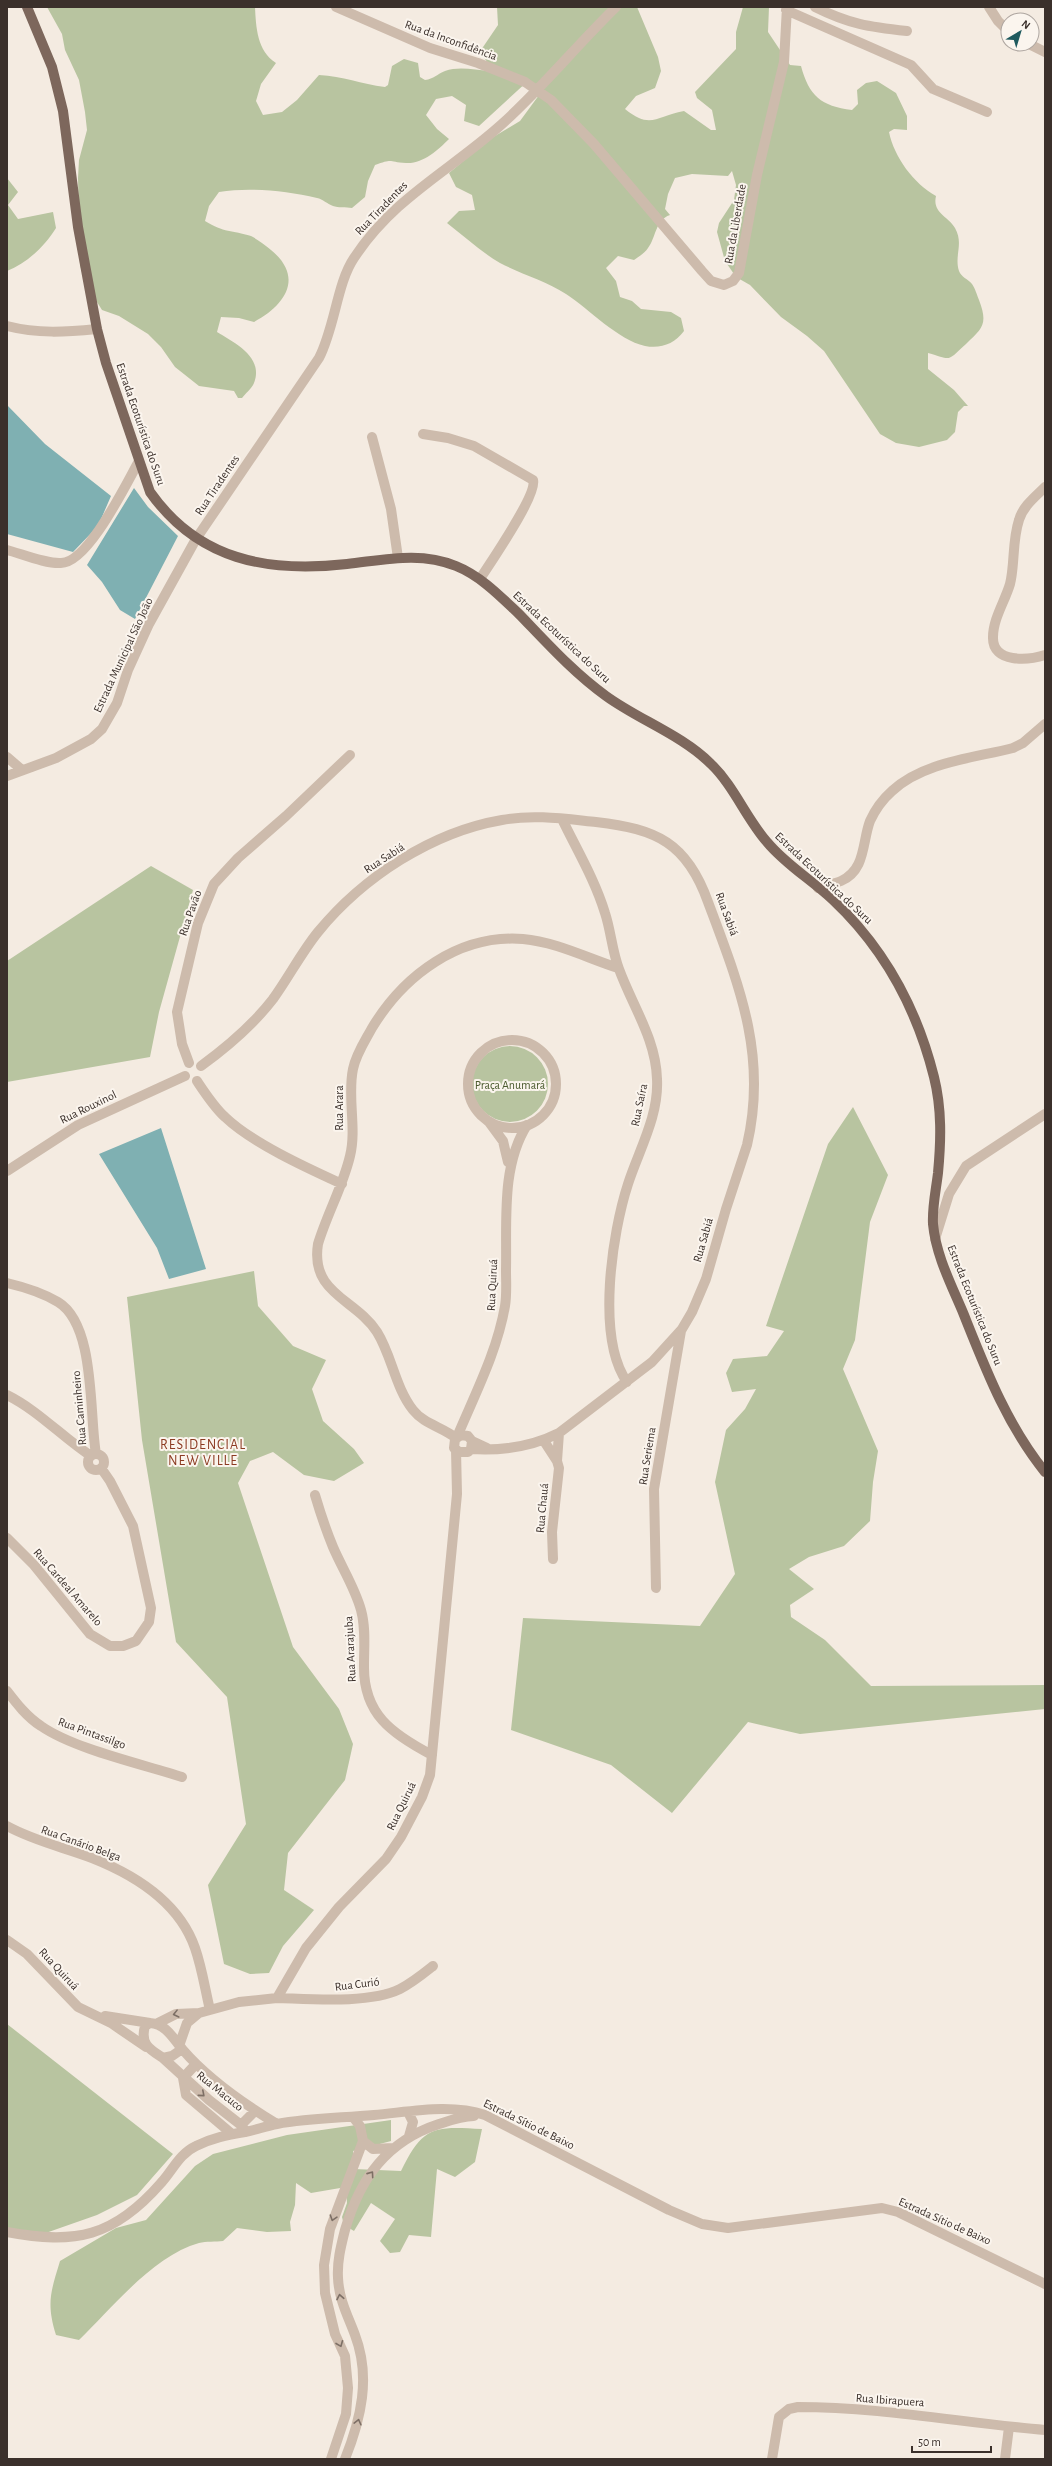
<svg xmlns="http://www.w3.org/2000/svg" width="1052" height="2466" font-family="'Alegreya Sans',sans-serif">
<rect width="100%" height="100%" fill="#f4ebe1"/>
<path fill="#b8c4a0" d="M47,7H255C256,27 257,51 276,63L261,84L256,101L263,115L282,112L297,100L319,75C343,76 361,84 385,87L388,85L392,66L404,59L418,63L420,77L425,80C434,79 437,74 445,71C459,66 475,70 489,71L491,66L482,56L481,50L498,25L497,7H637L658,57L661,71L655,88L636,96L625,109C651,130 656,116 684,111L711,130H716L712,110L697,98L695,92L736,49V32L743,7H769L768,32L790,65L801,66C809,96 821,106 852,110L858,104L857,90L866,83L877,81L896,93L907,116V130L894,129L889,132C894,157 914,184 936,196C932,213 948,216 955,228C964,244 954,255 959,271C961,277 968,279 972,284C975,288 977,295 979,300C988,324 983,328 966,344C946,362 953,360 928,353V369L954,390L968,406H964L958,412L955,432L947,440L919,447L896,443L880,434L824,351L807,336L781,317L750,285L736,277L725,261L717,232L719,223L734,200L736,185L732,171L728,176L692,174L675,178L668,194L665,209L670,215C655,220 656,238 648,248C645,253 638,257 634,260L618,256L606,268L616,281L620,297L632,301L641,309L671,312L681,318L684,331C674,344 661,349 645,346C618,340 589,309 566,294C546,281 521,274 500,263C481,252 464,236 447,223L459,211L475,210L472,195L456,187L449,173L490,139L520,121L542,91L529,80L479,126L464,121L466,105L452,96L436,99L426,115L437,129L449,139C438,150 423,164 406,163C388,162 394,158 375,165L368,181L365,197L352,208C346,207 338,208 333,206C327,204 323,199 317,198C286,191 251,187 219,192L209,206L205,221C224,233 232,230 251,236C257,239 265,245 271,250C304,277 286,305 254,322L239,318L221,317L217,332C235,343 264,357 254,383C252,388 245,394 242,398H238L234,391L199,386L175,367L161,347L148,334L119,316L102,310L85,283L80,265L78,178L79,160L87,130L85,112L79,80L65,50L62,34Z
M7,178L18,192L8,205L18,219L53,212L56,228C45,246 27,263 7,271Z
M151,866L193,890L159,1012L150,1057L7,1082V961Z
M472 1084a38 38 0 1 1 76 0a38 38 0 1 1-76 0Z
M853,1107L888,1175L870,1222L855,1340L843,1369L878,1451L873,1482L870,1521L844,1546L809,1557L789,1569L814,1589L790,1605L791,1617L825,1640L871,1686L1045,1685V1709L800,1734L748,1722L672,1813L611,1765L511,1730L523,1618L700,1626L735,1574L715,1482L726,1430L745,1409L756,1389L732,1392L726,1373L733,1359L767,1356L784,1331L766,1326L828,1144Z
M254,1271L258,1306L293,1346L326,1360L312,1389L323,1421L354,1449L364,1463L334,1481L304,1475L273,1452L250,1461L238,1483L293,1647L339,1709L353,1744L345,1780L288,1853L284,1890L314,1910L283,1946L269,1973L250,1974L224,1964L208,1885L246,1824L227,1697L176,1642L142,1440L127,1297Z
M7,2024L173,2154L137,2195L97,2215L40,2235L7,2234Z
M391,2120V2141L353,2151L354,2169L401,2171C423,2126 433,2126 482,2129L475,2162L455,2177L437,2169L431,2237L409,2235L400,2252L390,2253L380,2241L395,2219L371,2203L354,2231L344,2225L342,2217L347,2203L346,2187L311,2193L296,2183L295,2205L290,2222L291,2231L267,2232L237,2228L223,2241C216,2242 206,2241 199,2243C153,2256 112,2308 79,2340L56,2335C46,2303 51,2291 60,2261L116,2228L146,2220L195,2166L213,2154L287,2135Z"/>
<path fill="#7fb0b2" d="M7,405L45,444L111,496L98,526L73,552L7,534Z
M134,488L148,507L178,536L135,619L120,610L102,582L87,565Z
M161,1128L206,1269L169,1279L157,1248L99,1154Z"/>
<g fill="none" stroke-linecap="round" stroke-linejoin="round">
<path stroke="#cdbbac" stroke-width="10" d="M336,7L430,48L478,63L525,82L551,100L594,144L702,271L711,281L724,285L733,281L739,273L757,175L784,62L787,7
M815,7C849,24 869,27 907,31
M989,7L998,21L1008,31
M786,10L911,65L933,89L987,112
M1029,44L1045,52
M7,326C38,334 66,332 97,329
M423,434L448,438L474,446L533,480C538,494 490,563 480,579
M372,437L391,509L398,558
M1045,487C1035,497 1023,506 1019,520C1012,541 1015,564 1010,584C1005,601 993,619 993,637C992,664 1029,660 1045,655
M7,550C22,554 46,564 61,563C88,563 126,484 139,461
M7,757L22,770
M7,776L56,758L91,739L102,729L117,703L128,670L149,624L196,539L319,358C335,327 337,283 354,258C394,197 450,171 502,124C542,88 577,45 616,7
M562,819C577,850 595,880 605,913C611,931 612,951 619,969C632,1005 656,1039 657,1079C659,1116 639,1150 628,1184C612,1233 596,1338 627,1382
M818,888C825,885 834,884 841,881C866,870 862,842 870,821C875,810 883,799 892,791C923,762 974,758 1013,748L1023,743L1045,724
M468 1084a44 44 0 1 1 88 0a44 44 0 1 1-88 0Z
M189,1063L182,1044L177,1012L198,923L214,884L238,858L286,816L350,755
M201,1066C227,1047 253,1025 273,999C289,977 301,953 318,932C363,877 432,832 502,820C533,814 566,819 596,822C657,829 687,843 708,902C739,985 768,1055 747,1145L726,1209L706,1279L692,1312L682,1329L652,1362L559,1433C531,1447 502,1451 471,1449
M197,1081C205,1093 214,1107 225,1117C252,1143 307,1168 342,1184
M489,1122L503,1141L508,1162
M7,1171L78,1125L185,1076
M935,1239L949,1194L966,1166L1045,1114
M7,1283C24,1287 43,1293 58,1302C96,1325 89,1415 96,1454
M7,1395C39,1411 62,1437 91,1456
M457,1437C475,1394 497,1352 505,1306C507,1294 506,1282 506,1270C507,1222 501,1166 527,1125
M456,1438C442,1427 424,1424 413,1410C395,1387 392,1356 377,1332C356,1299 310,1294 318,1244C327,1214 343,1186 350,1156C357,1128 347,1097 353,1069C356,1054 365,1041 372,1028C404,975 459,934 523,939C556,942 587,958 618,968
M472,1441L471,1449L468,1452H459L454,1448L455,1439L461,1435L468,1436L472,1441L487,1448
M544,1441L557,1461L559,1468L552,1532L553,1559
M88 1462a8 8 0 1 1 16 0a8 8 0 1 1-16 0Z
M557,1461L559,1433
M315,1495C320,1512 326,1530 333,1547C342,1568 355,1588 361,1610C366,1628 364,1647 364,1665C363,1714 392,1734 432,1755
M7,1538L34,1565L90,1634L110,1646H123L136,1641L149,1622L151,1608L133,1526L110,1481L101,1468
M656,1588L654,1489L681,1331
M7,1691C17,1704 27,1717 41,1726C74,1749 142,1764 182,1777
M7,1826C34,1841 63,1847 92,1858C135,1875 179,1902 195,1948C202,1968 205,1989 210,2010
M7,1940L27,1954L78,2007L111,2023L146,2047
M277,1998C311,1999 369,2004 400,1989C412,1983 423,1974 433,1966
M105,2016L150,2023
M156,2024L176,2014L199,2013L239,2002L277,1998L306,1948L339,1907L386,1859L401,1837L422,1797L430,1775L457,1494L456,1450
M180,2043L187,2023L199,2013
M182,2049L172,2056L163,2058C149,2049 140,2044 145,2026L150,2023C167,2024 174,2040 183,2050C209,2080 244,2104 277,2124
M163,2058L209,2100L241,2125L246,2132
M196,2064L183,2078L186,2095L232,2134
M408,2112L413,2122L409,2136
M241,2125L255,2111
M363,2141L373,2149L393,2148
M7,2232C75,2245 114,2237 161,2183C173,2170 179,2154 196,2146C212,2138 227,2135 245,2132C256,2130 266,2126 277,2124C309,2118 342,2118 374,2115C409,2112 450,2103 485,2115L669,2210L702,2224L728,2228L882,2208L898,2212L1045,2284
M331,2459L346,2414L348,2388L345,2356L335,2334L325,2293L324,2265L330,2229L363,2141L360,2126L353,2117
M345,2459C361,2419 371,2377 355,2335C348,2316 339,2300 338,2278C337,2261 341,2246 345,2230C360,2178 387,2141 439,2124C451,2120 462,2116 474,2116
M772,2459L779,2417L789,2409L798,2407C881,2407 963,2423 1045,2430
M1005,2459L1009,2427"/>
<path stroke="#7d675c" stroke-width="10" d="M27,7L52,67L63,111L78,227L97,329L106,363L150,492C198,560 267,573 347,564C384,560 420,551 456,566C481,576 501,597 520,615C547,643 574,673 606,696C639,720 682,735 711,764C734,786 746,818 767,842C786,865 812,880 833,900C885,949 917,1009 934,1077C942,1109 941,1141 938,1173C936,1190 932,1208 933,1224C936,1256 952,1286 964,1315C986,1370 1007,1425 1045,1472"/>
</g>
<defs><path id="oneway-chevron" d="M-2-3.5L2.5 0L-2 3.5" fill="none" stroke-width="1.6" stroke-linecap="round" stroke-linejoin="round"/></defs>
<g stroke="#7d6f65">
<use href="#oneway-chevron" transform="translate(176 2014) rotate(166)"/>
<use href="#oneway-chevron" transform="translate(202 2094) rotate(41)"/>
<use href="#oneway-chevron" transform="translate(371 2174) rotate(-55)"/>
<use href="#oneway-chevron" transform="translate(333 2218) rotate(108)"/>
<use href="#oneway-chevron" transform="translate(340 2297) rotate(-101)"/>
<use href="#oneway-chevron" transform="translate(340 2344) rotate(68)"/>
<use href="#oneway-chevron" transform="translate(358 2422) rotate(-76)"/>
</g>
<g text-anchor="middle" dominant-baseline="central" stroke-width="4" stroke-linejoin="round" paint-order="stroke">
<g font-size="12" fill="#3b302b" stroke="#fbf5ee">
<text transform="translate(451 40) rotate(20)">Rua da Inconfidência</text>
<text transform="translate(381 208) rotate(-46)">Rua Tiradentes</text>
<text transform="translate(735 224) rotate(-80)">Rua da Liberdade</text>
<text transform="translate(141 424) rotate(71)">Estrada Ecoturística do Suru</text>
<text transform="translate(217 485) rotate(-56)">Rua Tiradentes</text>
<text transform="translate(562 637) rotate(43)">Estrada Ecoturística do Suru</text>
<text transform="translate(123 655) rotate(-65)">Estrada Municipal São João</text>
<text transform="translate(384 858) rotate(-33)">Rua Sabiá</text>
<text transform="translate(824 878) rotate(43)">Estrada Ecoturística do Suru</text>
<text transform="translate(190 913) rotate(-71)">Rua Pavão</text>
<text transform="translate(727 914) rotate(70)">Rua Sabiá</text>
<text transform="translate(639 1105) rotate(-78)">Rua Saíra</text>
<text transform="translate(88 1107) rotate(-26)">Rua Rouxinol</text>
<text transform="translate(339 1108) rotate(-90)">Rua Arara</text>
<text transform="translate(703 1240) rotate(-74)">Rua Sabiá</text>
<text transform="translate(492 1285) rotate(-87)">Rua Quiruá</text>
<text transform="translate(975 1305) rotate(68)">Estrada Ecoturística do Suru</text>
<text transform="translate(79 1408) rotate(-95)">Rua Caminheiro</text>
<text transform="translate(647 1456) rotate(-81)">Rua Seriema</text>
<text transform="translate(542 1508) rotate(-85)">Rua Chauá</text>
<text transform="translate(68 1587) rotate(49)">Rua Cardeal Amarelo</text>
<text transform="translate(350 1649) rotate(-93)">Rua Ararajuba</text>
<text transform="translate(92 1733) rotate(20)">Rua Pintassilgo</text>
<text transform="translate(401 1806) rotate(-64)">Rua Quiruá</text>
<text transform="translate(81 1843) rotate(20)">Rua Canário Belga</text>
<text transform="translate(59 1969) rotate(47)">Rua Quiruá</text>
<text transform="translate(357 1984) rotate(-7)">Rua Curió</text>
<text transform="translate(220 2091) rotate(39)">Rua Macuco</text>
<text transform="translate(529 2124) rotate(26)">Estrada Sítio de Baixo</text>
<text transform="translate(945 2221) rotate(24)">Estrada Sítio de Baixo</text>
<text transform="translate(890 2400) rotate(4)">Rua Ibirapuera</text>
</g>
<g font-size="12" fill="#4a5a2e" stroke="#fbf5ee">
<text x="510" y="1085">Praça Anumará</text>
</g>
<g font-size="14" letter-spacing="1" fill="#8c3b22" stroke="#fbf5ee">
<text x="203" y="1445">RESIDENCIAL<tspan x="203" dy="16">NEW VILLE</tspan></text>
</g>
</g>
<rect width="1052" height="2466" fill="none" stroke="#3b302b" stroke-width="16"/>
<g transform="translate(1020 32) rotate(38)"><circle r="19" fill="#fbf5ee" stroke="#aea6a0"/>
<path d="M0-3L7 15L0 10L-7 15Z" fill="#1f5a5e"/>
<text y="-6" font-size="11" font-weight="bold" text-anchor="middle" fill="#3b302b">N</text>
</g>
<path d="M912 2446v6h79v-6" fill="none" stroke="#3b302b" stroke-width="2"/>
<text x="918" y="2446" font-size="12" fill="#3b302b" stroke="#fbf5ee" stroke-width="3" paint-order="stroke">50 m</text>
</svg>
